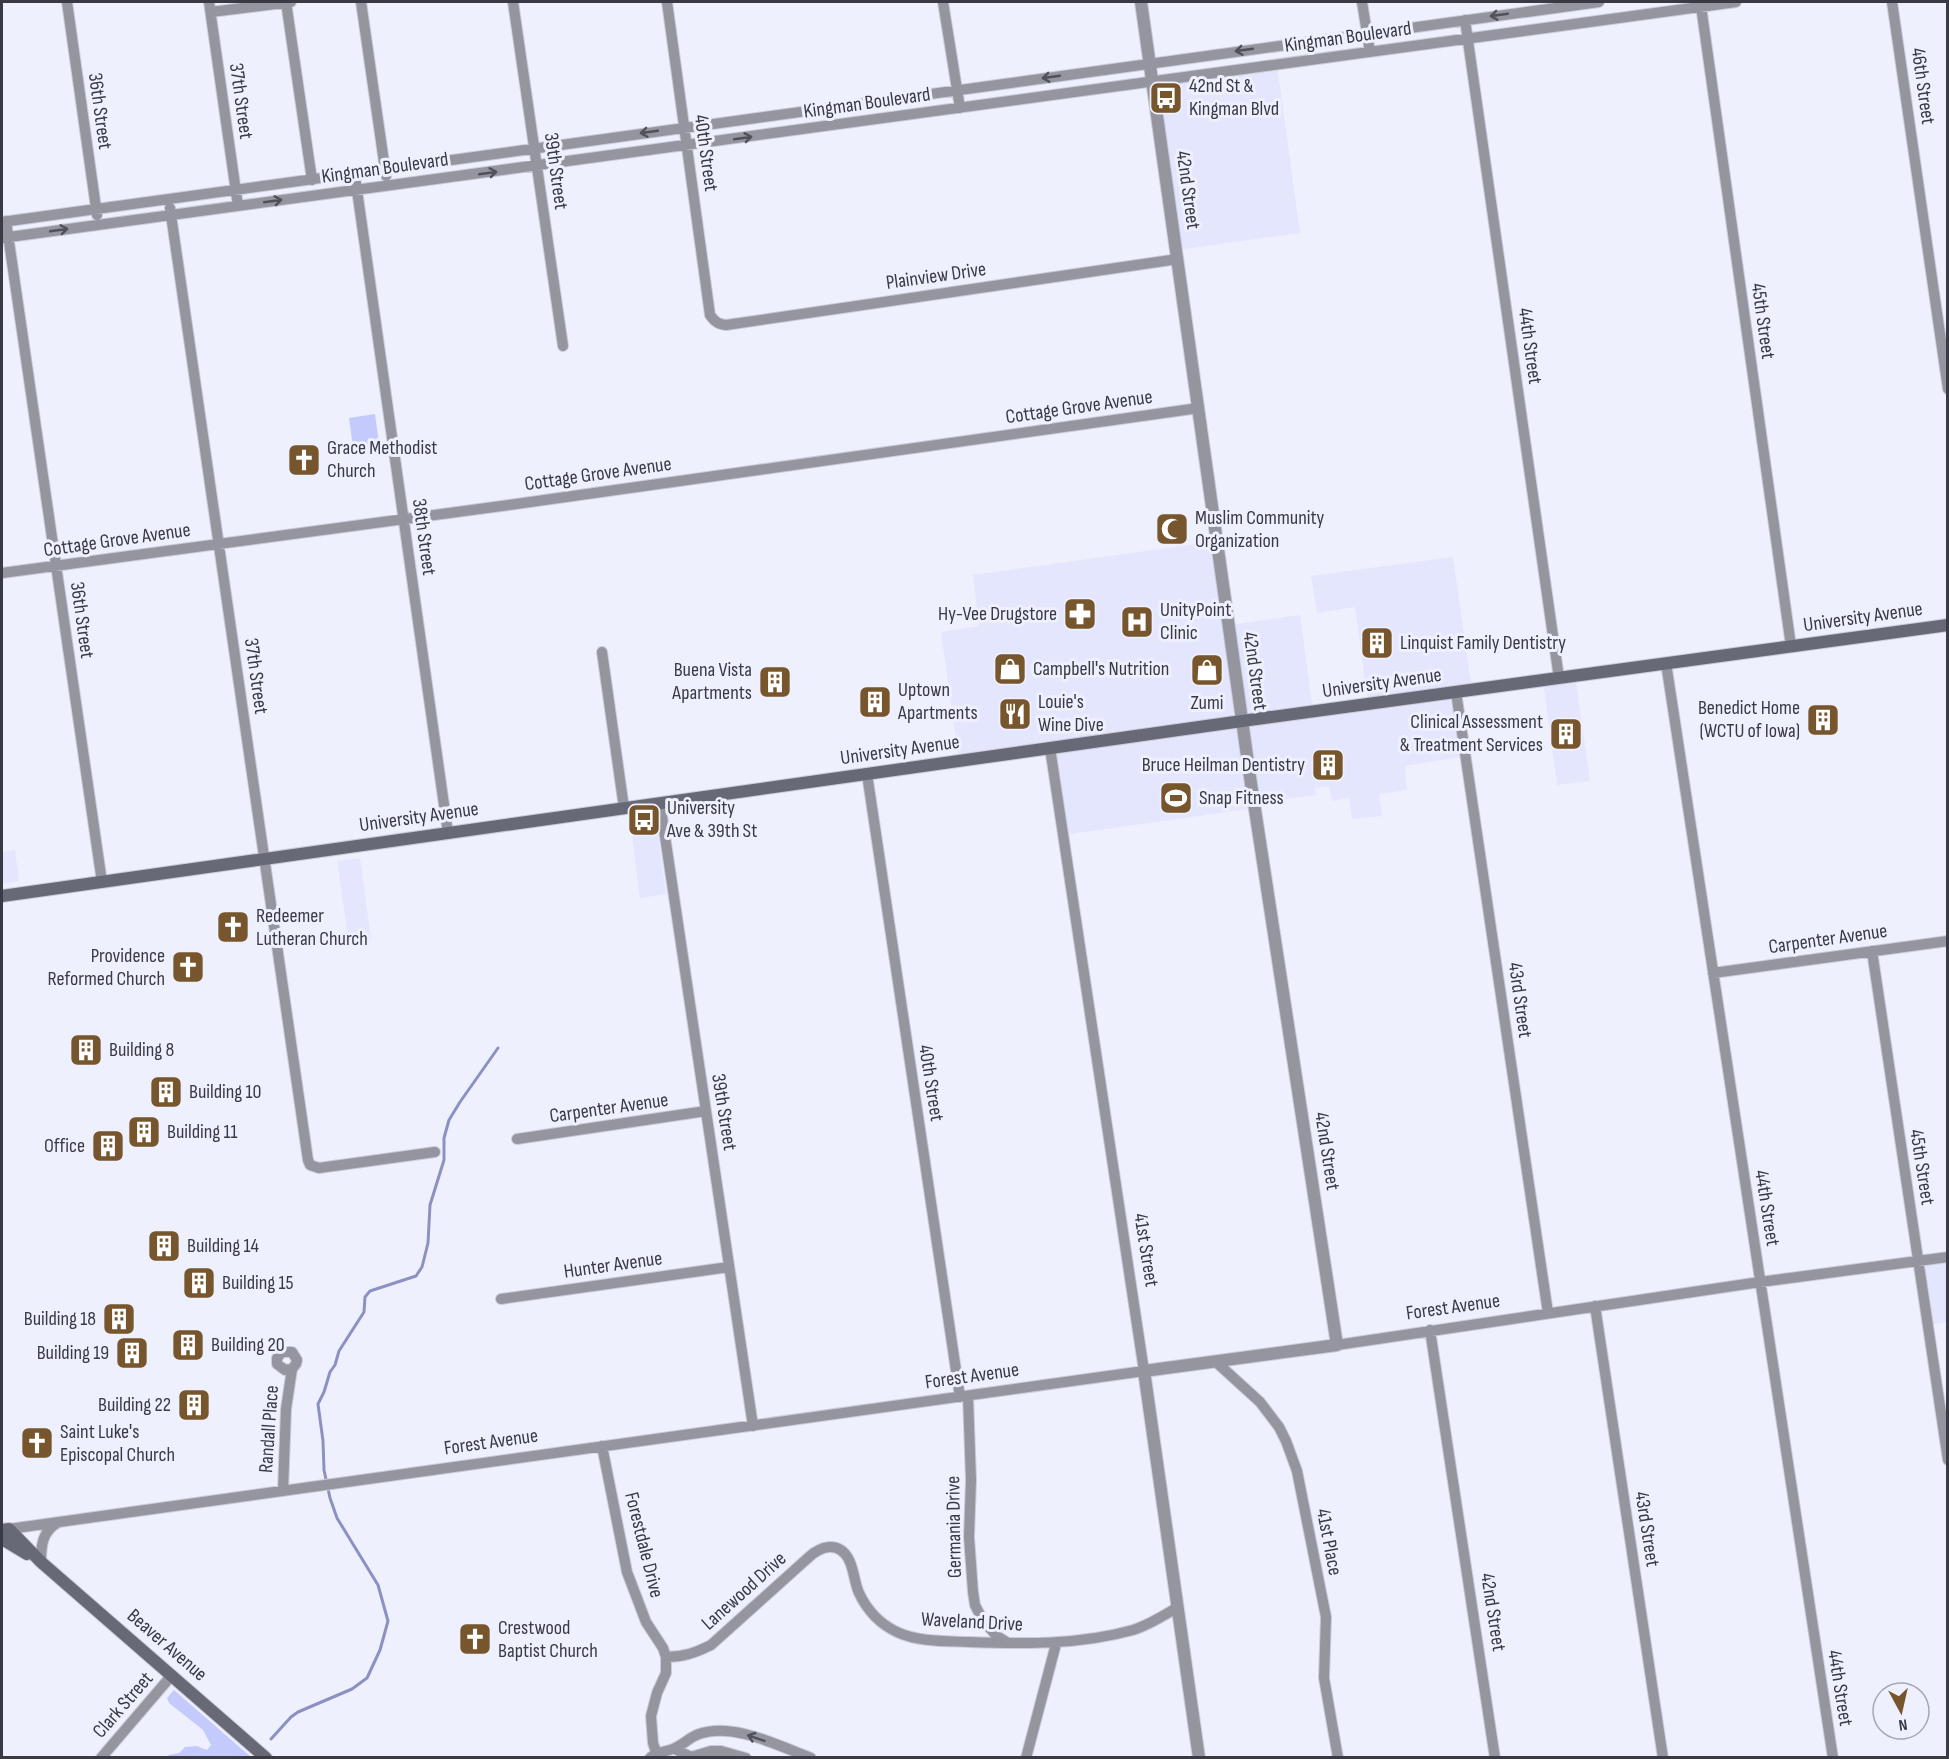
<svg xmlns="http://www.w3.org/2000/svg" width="1949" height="1759" font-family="'Sofia Sans Condensed',sans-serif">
<rect width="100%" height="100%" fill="#eef0fe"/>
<path fill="#e3e6fd" d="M1277,65L1300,233L1177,250L1153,81Z
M1218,541L1230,625L1300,615L1313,711L1368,704L1355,607L1317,613L1311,576L1453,557L1472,690L1457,692L1466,756L1405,766L1407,790L1379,794L1382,816L1352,819L1349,798L1332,801L1329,786L1315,788L1316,795L1254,803L1255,808L1063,835L1050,748L959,761L941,632L979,626L973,575Z
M1575,676L1590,781L1557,785L1543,680Z
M645,818L653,821L657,828L666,894L640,898L630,820Z
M15,850L19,881L2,884V852Z
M360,858L371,940L349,943L337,861Z
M1947,1257V1322L1927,1325L1918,1261Z"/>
<path fill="#c5cafc" d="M375,414L380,451L354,455L349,418Z
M174,1690L251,1757H167L169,1755L179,1753L185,1747L197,1746L207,1750L211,1745L203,1730L169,1703L167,1698Z"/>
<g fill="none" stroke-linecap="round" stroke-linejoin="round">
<path stroke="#8d91c2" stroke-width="3" d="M271,1739L291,1717L298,1712L352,1689L367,1678L380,1650L388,1621L378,1585L337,1518L330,1498L324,1470L323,1441L318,1404L324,1392L330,1372L335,1365L339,1351L364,1312L365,1297L370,1291L416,1276L422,1267L428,1243L430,1205L444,1160V1138L449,1120L460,1102L498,1048"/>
<g stroke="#caccd9" stroke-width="12">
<path id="minor" d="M67,2L97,215
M209,2L238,206
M286,2L312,180
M361,2L386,176
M513,2L563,346
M667,2L710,315C715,322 718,324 726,325L1178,259
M943,2L960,108
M1362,2L1370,52
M1702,2L1701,6L1791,646
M1892,2L1948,389
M211,12L291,2
M1465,20L1559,678
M356,183L448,833
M170,208L308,1160L310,1165L319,1168L435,1152
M6,221L102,882
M2,222L1599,2
M2,238L1736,2
M2,573L509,505L1199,408
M602,652L624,808
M1666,663L1833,1758
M1456,692L1548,1313
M867,774L960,1397
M660,803L753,1426
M1872,951L1948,1460
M1713,973L1948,941
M517,1139L706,1111
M501,1299L729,1267
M1595,1306L1663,1758
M1430,1330L1495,1758
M1337,1345L1760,1282L1948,1257
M1216,1362L1260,1402L1279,1427L1286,1441L1297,1471L1326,1617L1324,1678L1338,1758
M968,1396L971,1480L969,1537L973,1592L975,1605L983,1621L997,1636L1008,1643
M602,1446L627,1572L646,1622L663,1648L666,1657V1673L657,1693L651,1716L653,1743L656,1752
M283,1491L286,1409L292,1369L296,1364L297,1360L292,1352H282L277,1358V1364L285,1370L292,1369
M9,1529L1144,1371L1050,748
M41,1562C41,1546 42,1532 57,1523
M666,1657C683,1657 695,1653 711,1645L809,1557C821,1546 838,1541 848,1558C854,1568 854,1582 859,1593C867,1610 880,1624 897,1632C918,1642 945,1641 969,1642C1024,1644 1079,1645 1133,1630C1149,1625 1163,1616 1178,1607
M675,1749L691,1757L711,1751H721L746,1758
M101,1758L172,1675
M650,1758C659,1750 666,1753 675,1748C684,1744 690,1737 699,1734C733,1722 779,1746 811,1758
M1026,1758L1056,1644"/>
</g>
<g stroke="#caccd9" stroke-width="14">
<path id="tertiary" d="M1141,2L1250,777L1337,1345L1144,1371L1199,1758"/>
</g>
<g stroke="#caccd9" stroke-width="14">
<path id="secondary" d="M2,896L1242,721L1948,625
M2,1530L9,1529L41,1562L266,1758
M2,1539L27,1554"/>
</g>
<use href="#minor" stroke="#94959e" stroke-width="10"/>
<use href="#tertiary" stroke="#94959e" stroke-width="12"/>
<use href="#secondary" stroke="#686976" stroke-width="12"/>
</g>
<defs><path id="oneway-shaft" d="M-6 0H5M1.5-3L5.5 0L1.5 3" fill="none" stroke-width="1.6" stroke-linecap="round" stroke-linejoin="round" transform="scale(1.5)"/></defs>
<g stroke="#50515a">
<use href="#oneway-shaft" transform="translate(1499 15) rotate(172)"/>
<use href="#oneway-shaft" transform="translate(1244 50) rotate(172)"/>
<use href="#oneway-shaft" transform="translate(1051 77) rotate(172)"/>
<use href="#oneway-shaft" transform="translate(649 132) rotate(172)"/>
<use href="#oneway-shaft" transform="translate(743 138) rotate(-8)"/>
<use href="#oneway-shaft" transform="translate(488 173) rotate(-8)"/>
<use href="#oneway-shaft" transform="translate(273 201) rotate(-8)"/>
<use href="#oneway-shaft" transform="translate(59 230) rotate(-8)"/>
<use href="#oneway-shaft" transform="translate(756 1738) rotate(-161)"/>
</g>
<defs>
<g id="bus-square" transform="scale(1.725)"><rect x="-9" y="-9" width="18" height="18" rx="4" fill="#77562d" stroke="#eef0fe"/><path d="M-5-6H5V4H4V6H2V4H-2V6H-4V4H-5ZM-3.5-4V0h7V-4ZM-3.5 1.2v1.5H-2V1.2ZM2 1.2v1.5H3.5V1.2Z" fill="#fff"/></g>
<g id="church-square" transform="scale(1.725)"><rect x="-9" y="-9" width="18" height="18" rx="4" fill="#77562d" stroke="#eef0fe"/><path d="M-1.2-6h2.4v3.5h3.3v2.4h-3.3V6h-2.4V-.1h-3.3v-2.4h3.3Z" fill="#fff"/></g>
<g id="mosque-square" transform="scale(1.725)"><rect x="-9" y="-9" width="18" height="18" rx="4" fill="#77562d" stroke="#eef0fe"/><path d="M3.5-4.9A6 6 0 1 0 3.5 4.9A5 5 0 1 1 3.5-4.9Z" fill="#fff"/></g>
<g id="pharmacy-square" transform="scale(1.725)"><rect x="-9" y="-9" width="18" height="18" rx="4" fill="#77562d" stroke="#eef0fe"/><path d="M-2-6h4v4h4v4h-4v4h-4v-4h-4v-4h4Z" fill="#fff"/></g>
<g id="hospital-square" transform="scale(1.725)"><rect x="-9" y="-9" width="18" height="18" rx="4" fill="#77562d" stroke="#eef0fe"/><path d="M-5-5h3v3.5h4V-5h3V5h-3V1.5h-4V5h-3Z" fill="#fff"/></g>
<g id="building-square" transform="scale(1.725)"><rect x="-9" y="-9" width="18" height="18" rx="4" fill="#77562d" stroke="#eef0fe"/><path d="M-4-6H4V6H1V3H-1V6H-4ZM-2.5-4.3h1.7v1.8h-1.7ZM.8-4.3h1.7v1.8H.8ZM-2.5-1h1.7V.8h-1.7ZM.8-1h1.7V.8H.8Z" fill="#fff"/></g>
<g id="shop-square" transform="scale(1.725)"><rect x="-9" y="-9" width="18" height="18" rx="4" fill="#77562d" stroke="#eef0fe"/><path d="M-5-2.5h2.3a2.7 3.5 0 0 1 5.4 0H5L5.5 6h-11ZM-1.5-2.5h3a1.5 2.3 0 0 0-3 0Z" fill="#fff"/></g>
<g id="restaurant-square" transform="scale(1.725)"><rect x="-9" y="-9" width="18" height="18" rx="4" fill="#77562d" stroke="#eef0fe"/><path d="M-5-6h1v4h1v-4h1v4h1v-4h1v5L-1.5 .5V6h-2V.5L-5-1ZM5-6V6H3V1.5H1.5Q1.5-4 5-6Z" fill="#fff"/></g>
<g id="stadium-square" transform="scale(1.725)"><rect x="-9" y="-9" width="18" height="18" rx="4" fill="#77562d" stroke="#eef0fe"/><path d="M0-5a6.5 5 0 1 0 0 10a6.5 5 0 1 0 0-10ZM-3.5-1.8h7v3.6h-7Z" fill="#fff"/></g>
</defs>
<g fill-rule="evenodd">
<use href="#bus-square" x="1166" y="98"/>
<use href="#church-square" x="304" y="460"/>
<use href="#mosque-square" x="1172" y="529"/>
<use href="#pharmacy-square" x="1080" y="614"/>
<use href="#hospital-square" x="1137" y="622"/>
<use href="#building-square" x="1377" y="643"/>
<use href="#shop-square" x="1010" y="669"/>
<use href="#shop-square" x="1207" y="670"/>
<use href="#building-square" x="775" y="682"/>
<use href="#building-square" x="875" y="702"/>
<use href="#restaurant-square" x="1015" y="714"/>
<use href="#building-square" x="1823" y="720"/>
<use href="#building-square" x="1566" y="734"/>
<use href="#building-square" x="1328" y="765"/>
<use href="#stadium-square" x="1176" y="798"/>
<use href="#bus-square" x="644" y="820"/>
<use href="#church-square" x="233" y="927"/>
<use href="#church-square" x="188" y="967"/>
<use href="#building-square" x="86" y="1050"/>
<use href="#building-square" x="166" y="1092"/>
<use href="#building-square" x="144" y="1132"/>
<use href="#building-square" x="108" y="1146"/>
<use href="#building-square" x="164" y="1246"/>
<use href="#building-square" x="199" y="1283"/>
<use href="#building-square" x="119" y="1319"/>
<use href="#building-square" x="188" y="1345"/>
<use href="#building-square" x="132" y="1353"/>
<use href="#building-square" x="194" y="1405"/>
<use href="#church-square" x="37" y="1443"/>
<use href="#church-square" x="475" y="1639"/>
</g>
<g text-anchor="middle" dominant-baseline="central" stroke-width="6" stroke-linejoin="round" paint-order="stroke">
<g font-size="20" fill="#393a43" stroke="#eef0fe">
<text transform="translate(1348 37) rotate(-8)">Kingman Boulevard</text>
<text transform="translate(1923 86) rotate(82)">46th Street</text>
<text transform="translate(241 101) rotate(82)">37th Street</text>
<text transform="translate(867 103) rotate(-8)">Kingman Boulevard</text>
<text transform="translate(100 111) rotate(82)">36th Street</text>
<text transform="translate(706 153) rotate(82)">40th Street</text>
<text transform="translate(385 168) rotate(-8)">Kingman Boulevard</text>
<text transform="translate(556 171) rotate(82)">39th Street</text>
<text transform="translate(1188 190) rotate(82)">42nd Street</text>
<text transform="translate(936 276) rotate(-8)">Plainview Drive</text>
<text transform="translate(1763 321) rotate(82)">45th Street</text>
<text transform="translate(1530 346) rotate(82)">44th Street</text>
<text transform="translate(1079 407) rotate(-8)">Cottage Grove Avenue</text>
<text transform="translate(598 474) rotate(-8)">Cottage Grove Avenue</text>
<text transform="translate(424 537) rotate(82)">38th Street</text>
<text transform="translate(117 540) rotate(-8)">Cottage Grove Avenue</text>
<text transform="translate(1863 617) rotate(-8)">University Avenue</text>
<text transform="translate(82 620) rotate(82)">36th Street</text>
<text transform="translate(1255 671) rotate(82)">42nd Street</text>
<text transform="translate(256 676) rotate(82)">37th Street</text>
<text transform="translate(1382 683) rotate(-8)">University Avenue</text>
<text transform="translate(900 750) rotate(-8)">University Avenue</text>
<text transform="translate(419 817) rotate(-8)">University Avenue</text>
<text transform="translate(1828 939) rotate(-8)">Carpenter Avenue</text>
<text transform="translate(1520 1000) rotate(82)">43rd Street</text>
<text transform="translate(931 1083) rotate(81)">40th Street</text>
<text transform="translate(609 1108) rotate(-8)">Carpenter Avenue</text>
<text transform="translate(724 1112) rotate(81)">39th Street</text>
<text transform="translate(1327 1151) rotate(81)">42nd Street</text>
<text transform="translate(1922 1167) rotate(81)">45th Street</text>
<text transform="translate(1767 1208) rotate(81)">44th Street</text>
<text transform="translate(1146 1250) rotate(81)">41st Street</text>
<text transform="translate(613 1265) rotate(-8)">Hunter Avenue</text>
<text transform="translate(1453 1307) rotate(-8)">Forest Avenue</text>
<text transform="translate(972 1376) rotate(-8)">Forest Avenue</text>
<text transform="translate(269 1429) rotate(-86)">Randall Place</text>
<text transform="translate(491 1442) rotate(-8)">Forest Avenue</text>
<text transform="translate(954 1527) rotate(-91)">Germania Drive</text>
<text transform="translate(1647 1529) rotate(81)">43rd Street</text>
<text transform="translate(1329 1542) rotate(79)">41st Place</text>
<text transform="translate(644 1545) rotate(76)">Forestdale Drive</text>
<text transform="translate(744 1591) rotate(-42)">Lanewood Drive</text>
<text transform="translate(1493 1612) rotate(81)">42nd Street</text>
<text transform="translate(972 1622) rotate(3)">Waveland Drive</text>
<text transform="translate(167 1645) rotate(41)">Beaver Avenue</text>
<text transform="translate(1840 1688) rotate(81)">44th Street</text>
<text transform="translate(123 1705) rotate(-49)">Clark Street</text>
</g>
<g font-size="20" fill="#393a43" stroke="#eef0fe" text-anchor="start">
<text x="1189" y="86">42nd St &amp;<tspan x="1189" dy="23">Kingman Blvd</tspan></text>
<text x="327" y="448">Grace Methodist<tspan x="327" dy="23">Church</tspan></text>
<text x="1195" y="518">Muslim Community<tspan x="1195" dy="23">Organization</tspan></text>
<text x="1160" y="610">UnityPoint<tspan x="1160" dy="23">Clinic</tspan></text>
<text x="1057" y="614" text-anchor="end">Hy-Vee Drugstore</text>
<text x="1400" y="643">Linquist Family Dentistry</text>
<text x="1033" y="669">Campbell's Nutrition</text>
<text x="752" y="670" text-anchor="end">Buena Vista<tspan x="752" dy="23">Apartments</tspan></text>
<text x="898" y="690">Uptown<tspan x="898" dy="23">Apartments</tspan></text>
<text x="1038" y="702">Louie's<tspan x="1038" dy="23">Wine Dive</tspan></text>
<text x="1207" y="703" text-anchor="middle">Zumi</text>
<text x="1800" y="708" text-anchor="end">Benedict Home<tspan x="1800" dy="23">(WCTU of Iowa)</tspan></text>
<text x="1543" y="722" text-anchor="end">Clinical Assessment<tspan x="1543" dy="23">&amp; Treatment Services</tspan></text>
<text x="1305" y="765" text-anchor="end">Bruce Heilman Dentistry</text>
<text x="1199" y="798">Snap Fitness</text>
<text x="667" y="808">University<tspan x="667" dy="23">Ave &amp; 39th St</tspan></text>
<text x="256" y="916">Redeemer<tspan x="256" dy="23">Lutheran Church</tspan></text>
<text x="165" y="956" text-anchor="end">Providence<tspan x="165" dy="23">Reformed Church</tspan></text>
<text x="109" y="1050">Building 8</text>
<text x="189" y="1092">Building 10</text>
<text x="167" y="1132">Building 11</text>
<text x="85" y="1146" text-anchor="end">Office</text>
<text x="187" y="1246">Building 14</text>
<text x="222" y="1283">Building 15</text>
<text x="96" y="1319" text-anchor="end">Building 18</text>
<text x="211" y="1345">Building 20</text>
<text x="109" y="1353" text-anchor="end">Building 19</text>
<text x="171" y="1405" text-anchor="end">Building 22</text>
<text x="60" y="1432">Saint Luke's<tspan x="60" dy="23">Episcopal Church</tspan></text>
<text x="498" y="1628">Crestwood<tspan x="498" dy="23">Baptist Church</tspan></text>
</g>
</g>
<rect width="1949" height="1759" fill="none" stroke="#393a43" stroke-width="6"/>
<g transform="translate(1901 1711) rotate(172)"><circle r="28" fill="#eef0fe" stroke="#a6a7b3" stroke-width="1.5"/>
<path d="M0-4.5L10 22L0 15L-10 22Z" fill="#77562d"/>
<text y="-9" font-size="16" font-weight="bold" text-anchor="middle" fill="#393a43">N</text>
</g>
</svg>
